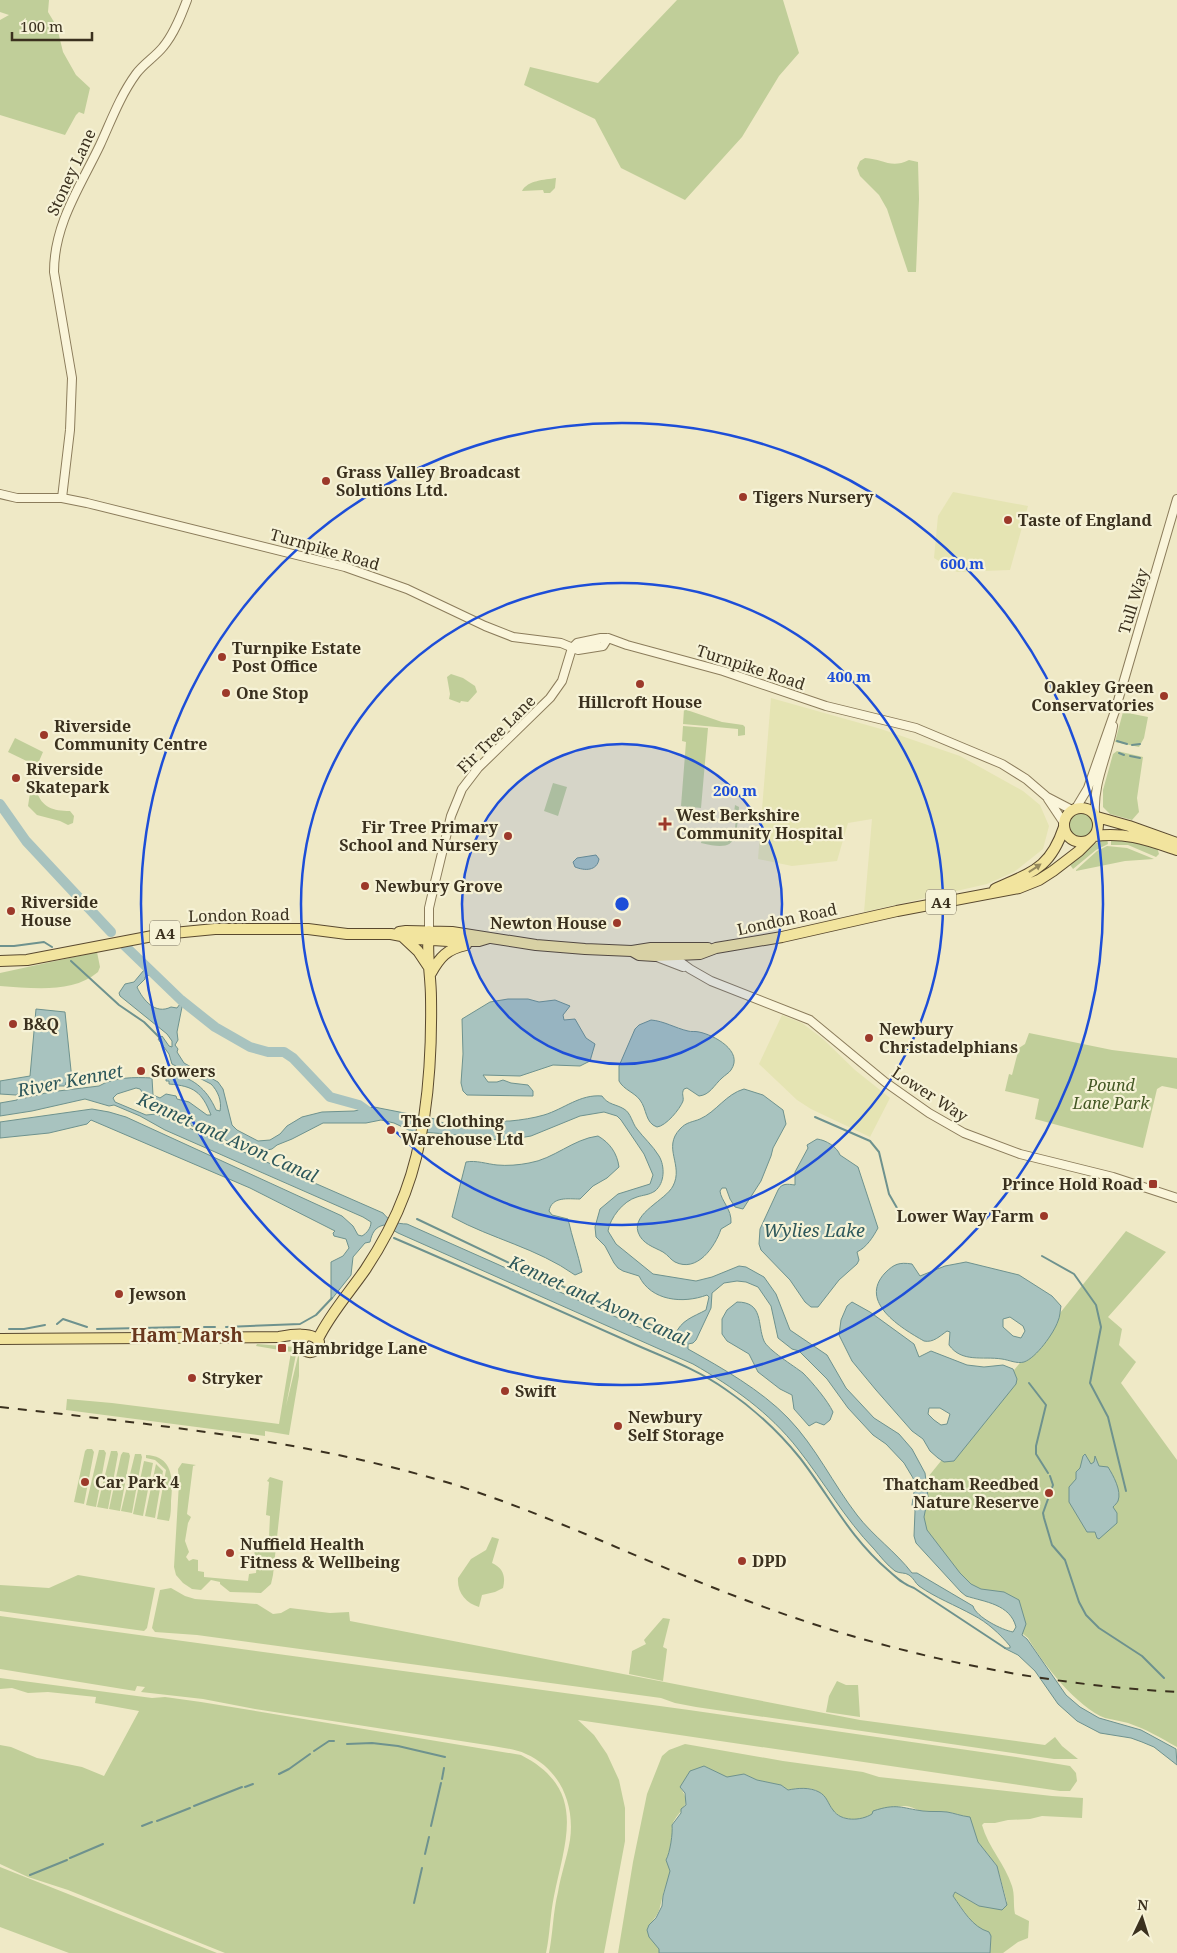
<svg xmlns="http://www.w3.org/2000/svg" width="1177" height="1953" font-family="'Noto Serif',serif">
<rect width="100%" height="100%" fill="#efe9c6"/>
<path fill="#e5e4b3" d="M953,492L1028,506L1010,570L957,572L934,558L938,516Z
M771,698L881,729L960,756L1023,791L1040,805L1049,826L1043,849L1014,872L987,884L864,912L872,819L848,823L837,861L792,866L758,859Z
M782,1015L802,1023L823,1039L855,1070L890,1098L870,1137L811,1109L797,1100L759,1064Z"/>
<path fill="#c0ce99" d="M0,0H49L48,12L57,27L63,52L76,75L90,88L84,114L79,112L76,115L65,135L0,115V20L9,15L0,12Z
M677,0H783L799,53L779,76L742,137L685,200L621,168L595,119L524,85L530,67L598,83Z
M865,158C883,159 891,169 909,160L918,162L919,199L916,272H908L887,209L879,195L860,176L857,168L860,161Z
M556,178L555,188L550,193H544L543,190L522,191C528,180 544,180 556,178Z
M451,674L463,678L475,686L477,692L468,702L461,701L460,703L449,699L450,694L447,677Z
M684,709L722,722L743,725L745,727V735L738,736V729L683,724Z
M1123,712L1148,717L1144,738L1139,747L1115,742Z
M683,726L708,728L701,808L681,806L686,742L682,741Z
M15,738L43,752L37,766L8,752Z
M1117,751L1143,757L1137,798L1139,812L1132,820L1110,814L1103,807V790L1113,754Z
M553,783L567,787L558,816L544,811Z
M36,790C42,808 53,811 70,811L74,816L73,823L68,825L60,821L37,815L28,806L30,793Z
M735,805L739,807C736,841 737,852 701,843L703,835H701V831L715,833L716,830L725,831L728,834L729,831L735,829L736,813H734Z
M1068 825a13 13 0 1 1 26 0a13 13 0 1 1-26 0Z
M1107,838L1108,844L1096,850L1073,869L1068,862L1096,843Z
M1111,838L1157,847L1159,854L1156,857L1128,845H1111Z
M1107,846L1127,848L1154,859L1125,861L1076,871V870L1097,851Z
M97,952L100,967L98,972C72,994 32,988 0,986V973Z
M1029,1033L1112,1050L1177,1058V1089L1162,1086L1157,1089L1143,1148L1035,1119L1039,1099L1005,1091L1009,1074L1012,1075L1019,1048L1025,1044Z
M1126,1231L1166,1252L1108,1317L1122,1329L1119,1345L1136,1362L1121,1383L1177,1460V1747C1161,1738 1146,1729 1128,1723C1121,1721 1113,1720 1105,1718C1078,1708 1042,1663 1028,1638L1023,1634L1017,1614L970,1592L927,1545L920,1487Z
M257,1344L295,1347L297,1349L286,1406L299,1352V1376L289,1435L265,1431V1436L66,1410L67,1399L112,1403L279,1424L291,1352L256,1346Z
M87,1449H92L94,1452L84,1504L74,1502L85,1451Z
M99,1450H104L106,1453L96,1507L86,1505Z
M111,1451H117L118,1454L108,1509L97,1507Z
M123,1452L129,1453L130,1456L120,1511L109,1509L121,1455Z
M135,1454H141L142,1457L132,1513L121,1511Z
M146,1455C174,1456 173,1481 171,1501C171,1507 171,1515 169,1521L157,1519L166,1470L155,1460L146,1458Z
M144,1461L153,1463L143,1516L133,1514Z
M182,1463L196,1465L193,1466L187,1514L191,1517L188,1523L185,1541L189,1552L186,1557L189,1561L193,1559L198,1560V1571L204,1572V1577L248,1581L249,1574L256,1573L257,1561L254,1560L255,1547L266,1548L267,1537H269L270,1516L266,1515L269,1482L267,1481L270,1477L283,1481L273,1575L271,1584L261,1593L230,1592L220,1584V1582L211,1580L201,1590L192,1589L183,1583L176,1575L174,1567L179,1483L178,1469Z
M156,1464L163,1471L155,1518L145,1516Z
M492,1537L499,1539L492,1563C503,1568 506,1576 503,1588L495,1592L482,1595L479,1607C466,1603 457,1593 458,1578L471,1559L486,1550Z
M78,1575L155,1588L147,1628L144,1631L0,1611V1585L49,1588Z
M171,1588L185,1596L195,1599L257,1604L273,1614L281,1613L290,1608L330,1613L349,1612L350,1621L860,1720L1045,1745L1055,1737L1062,1746L1078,1759H1054L696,1707L675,1703L661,1698L197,1635L155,1632L152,1628L160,1590Z
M0,1616L689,1710L1016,1757L1070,1766L1076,1773L1077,1781L1070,1791H1060L578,1720L594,1735L607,1754L619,1780L625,1808V1841L604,1953H549C553,1933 553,1912 558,1892C561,1874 567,1858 570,1840C575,1804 560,1769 526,1754C516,1749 504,1748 493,1746L255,1709L203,1699L141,1692L145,1687L137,1686L135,1691L0,1669Z
M663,1618L670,1619L663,1647L667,1649L663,1681L629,1674L632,1651L646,1644L644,1640Z
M0,1678L152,1698L165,1697L201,1702L521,1755C587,1789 566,1838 554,1896C550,1915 550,1934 546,1953H225L68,1890L28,1877L0,1864V1745L11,1747L37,1758L82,1767L104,1776L139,1711L95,1703L96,1697L48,1692L28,1693L12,1688L0,1689Z
M837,1681L846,1685H858L860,1717L826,1712L829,1696Z
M685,1744L783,1761L863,1772L879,1777L1052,1796L1083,1798L1082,1818L1042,1816L1030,1819L1008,1820L995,1823H984L982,1825C988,1847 1005,1864 1012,1886C1015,1895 1013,1904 1015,1914L1029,1921L1028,1938L1018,1942L1003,1953H990L991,1936L974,1925L953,1896L955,1892L979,1906L1007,1902L997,1866L978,1842L969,1817C962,1816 955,1813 947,1812C939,1811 931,1812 924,1811C918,1811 911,1806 905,1806C885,1806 866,1824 845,1818C820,1811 834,1780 788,1790L781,1785L757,1780L744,1774L727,1778L704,1766L680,1787C694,1807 679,1808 672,1825C673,1834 670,1853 666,1860L671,1871C669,1878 666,1885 664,1891C659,1908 662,1911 649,1925L659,1949V1953H618L633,1862L647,1794L662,1756L669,1750Z
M0,1867L217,1953H69L0,1927Z"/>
<path fill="#a8c3bf" stroke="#6e928e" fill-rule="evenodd" d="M596,855L599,859C597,871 585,871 575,867L573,862L577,858Z
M144,970L149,975L145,977V979L137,987C143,1000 155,1015 171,1007L177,1008L180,1004L182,1007L177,1032L178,1040L175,1045L178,1049L177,1052L184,1063L218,1082L223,1089L232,1125L237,1130L258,1141L270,1140L280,1134L287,1126L302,1117L322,1112L354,1111L374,1107L435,1119C451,1130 470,1121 487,1119C495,1119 502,1122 510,1121C521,1120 534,1118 544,1115C564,1109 580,1094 602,1096C608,1105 616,1104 624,1109C631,1113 632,1123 637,1129C643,1137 653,1146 659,1156C665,1166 665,1183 655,1191C649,1195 643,1195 637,1197C623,1201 610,1218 608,1231L616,1244L653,1274L696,1281L712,1277L739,1266L746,1267L764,1277L776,1294L790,1330L827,1355L846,1388L861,1404L874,1418L899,1434L912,1449L925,1473L928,1497L924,1517L927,1530L960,1573L971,1584L981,1589L1004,1592L1019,1600L1026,1624L1022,1635L1027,1639L1066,1695L1080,1707L1099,1718L1141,1730L1176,1749L1177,1765L1154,1747L1142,1742L1131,1738L1100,1733L1077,1721L1058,1704L1035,1671L1018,1655L1004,1648H1010V1646C1000,1634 987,1622 973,1615C955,1605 936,1598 919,1586C915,1583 914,1578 909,1575C905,1572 900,1574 895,1571C887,1565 880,1556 874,1549C845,1519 824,1482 798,1449C769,1412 733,1387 693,1364L398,1233L384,1225C375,1227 372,1233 370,1242L365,1243L353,1257L351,1275L331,1300V1262L343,1256L349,1248L346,1239L334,1236L333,1233L335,1231L250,1188L91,1120L87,1124L49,1133L0,1138V1122L92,1109L109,1112L126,1117L342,1216L353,1226L358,1235L362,1236C367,1233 371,1228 371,1222L363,1217L165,1130L140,1116L114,1105L109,1106L85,1099L32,1111L0,1116V1103L17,1100L21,1092L16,1095L0,1094V1081L30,1076L36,1009L65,1012L72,1080L66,1082L65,1086H49L29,1091L26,1093L25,1098L50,1092L99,1086C114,1077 135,1077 152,1078L153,1095L160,1098L166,1094L176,1096L177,1099L189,1102L207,1115H211C202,1092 194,1086 169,1084V1081H166V1077L169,1076V1074C192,1076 207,1089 216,1110L220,1111C222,1101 218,1091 211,1084L172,1064L169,1054L158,1039L162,1036L169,1046L172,1047V1041L167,1034L120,996L119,993L125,984L134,982ZM136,1088L140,1089L145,1096L157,1102L156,1109L163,1114L224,1139L238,1148L252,1153L272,1149L277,1145L292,1139L323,1123H366L381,1120L394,1123L411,1131L481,1137L502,1141L531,1136L580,1116L604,1112L617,1116L621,1120L644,1154L653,1175L650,1184L618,1194L600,1209L595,1227L596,1237L605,1246L614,1263L618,1268L623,1271L639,1276C651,1301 683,1304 707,1295L709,1297L706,1310C693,1317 681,1320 675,1335L677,1339L681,1341L679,1345L407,1224C397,1224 389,1221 383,1213L157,1114L146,1115L115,1102L113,1098L117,1094ZM737,1281L746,1282L758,1287L771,1306L778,1338L792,1349L799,1351L827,1379L848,1408L873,1435L886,1444L904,1463L913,1478L915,1485L912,1505L915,1511L914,1536L916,1543L961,1592L966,1596C985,1602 1010,1604 1016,1627L1013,1632C1002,1630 976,1617 973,1606L917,1573H912C896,1552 873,1536 857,1515C833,1484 816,1447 788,1418C761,1390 722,1368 688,1349V1344L693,1343L696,1340L711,1308L712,1293L724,1283Z
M508,999H528L539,1002L555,1000L570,1006L563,1015L564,1020L575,1019L586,1038L595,1044L590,1061L580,1066L553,1065L520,1076L483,1075L488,1082H497L503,1080L511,1083L528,1085L533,1091V1096L467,1095L463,1091L461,1083L463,1054L462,1019L490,1002Z
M651,1020C664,1021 675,1028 688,1031C691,1032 695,1031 699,1032C714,1035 744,1051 731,1070C729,1073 725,1075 722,1078C714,1085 710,1095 699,1096L687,1088L684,1089C681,1094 684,1096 683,1101C680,1109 666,1126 657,1127C645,1123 647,1109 640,1100C634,1092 624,1090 619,1081V1066L635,1029L639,1025Z
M744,1089L763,1095L783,1110L786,1124L773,1148L771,1156L761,1181L743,1209L735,1207L730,1199L726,1188H722L720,1191C721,1201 732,1209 731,1223L721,1229C715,1247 697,1273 675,1262C671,1260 668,1255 663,1252C654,1247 642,1244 638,1232C632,1213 666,1200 673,1186C684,1165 662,1148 680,1129C686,1122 693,1122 700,1119C716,1112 726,1094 744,1089Z
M598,1136C610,1143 617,1153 619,1167L607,1178L593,1186L580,1199C568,1199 552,1196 549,1211L552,1215L568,1219C572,1237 578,1254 582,1272L575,1275C537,1248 492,1239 452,1217L466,1162C476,1160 487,1164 497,1165C507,1166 519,1165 529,1163C554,1159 573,1139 598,1136Z
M817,1139C826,1140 837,1147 840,1155L858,1167L878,1228C873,1237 867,1247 857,1252L859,1260L857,1264L839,1280L818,1307H811L805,1302L790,1280L761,1250L759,1244L760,1229L778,1190C782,1183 787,1184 795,1185V1172L808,1148L807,1145Z
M966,1262L1019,1275L1052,1296L1061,1306C1060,1311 1060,1317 1058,1321C1054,1333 1036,1358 1024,1362C1017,1364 1009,1360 1002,1359C982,1356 962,1363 949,1345L950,1332L947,1331C940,1336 933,1343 924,1341C901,1328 858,1302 885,1273C894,1264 899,1262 912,1264L920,1276L945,1266ZM1010,1317L1023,1326L1025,1331L1021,1338L1013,1336L1003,1327V1319Z
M737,1302C764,1302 757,1325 764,1341C768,1350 794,1366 803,1373C812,1382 828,1401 833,1412L830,1420L824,1425L816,1422L809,1426L794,1409L792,1395L780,1389L758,1372L749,1354L727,1341L722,1334V1319L727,1310Z
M852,1302L870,1312L914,1344L919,1357L931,1351L967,1365L984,1367L1003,1365L1013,1369L1017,1379L1016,1384L954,1461L944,1462L938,1458L930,1451L923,1439L912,1431L876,1390L852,1361L839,1335L841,1320L847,1306ZM929,1408H940L950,1414L947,1424L941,1425L934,1420L928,1414Z
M1085,1454L1091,1464L1094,1462L1095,1456L1099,1466L1108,1467C1113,1475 1122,1491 1118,1501C1117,1503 1115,1505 1113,1507L1117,1513V1523L1099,1539L1097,1538L1095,1532H1087L1069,1502V1487L1076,1479V1472L1080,1468L1083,1456Z
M704,1766L727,1777L744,1774L757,1780L781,1785L788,1790C798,1788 810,1787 819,1792C827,1796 828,1804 833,1810C841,1822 861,1821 872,1814L873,1811C897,1803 901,1808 923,1811C931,1812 939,1811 947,1812C954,1813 961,1816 970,1817L978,1842L997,1866L1007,1905L1002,1910L979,1906L955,1892L953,1896C963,1910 972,1927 989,1932L991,1936L990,1953H659V1949L649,1937L647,1930L649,1925L656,1918L662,1906L663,1896L670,1871L666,1860C670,1853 673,1833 672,1825L681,1813V1809L686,1805L685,1793L680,1787L690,1771Z"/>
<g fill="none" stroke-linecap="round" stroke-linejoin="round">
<path stroke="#6e928e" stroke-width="2" d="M1117,741L1127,744
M1132,745L1140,744
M1119,753L1124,755
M1130,756L1140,758
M0,946H14L44,942L52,947
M71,961L119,1005L144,1022L160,1038
M815,1117L870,1141L879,1152L889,1194L897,1208
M417,1219L528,1272L640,1319L671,1336
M394,1238C471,1271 547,1305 623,1339C657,1355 694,1367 725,1389C753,1408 779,1432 800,1458C831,1498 849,1537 889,1571C897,1578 904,1585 914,1588L1005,1648
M1042,1256L1074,1274L1096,1305L1101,1327L1090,1383L1108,1417L1126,1491
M57,1324L63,1319L87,1327
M204,1327H215
M226,1327L300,1324L316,1315L332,1298
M9,1329H24L45,1325
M97,1329L184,1327
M1029,1383L1046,1405L1036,1446V1454L1048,1473
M1050,1476L1053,1485L1043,1513L1044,1518L1052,1545L1065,1560L1079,1602L1086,1615L1099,1628L1142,1656L1164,1678
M347,1744L372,1743L398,1746L445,1757
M314,1751L329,1741H334
M279,1774L289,1769L310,1754
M442,1779L444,1768
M245,1787L253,1784
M194,1806L242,1787
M157,1821L190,1808
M142,1826L152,1822
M431,1826L441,1783
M425,1854L429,1837
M70,1858L103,1844
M30,1875L67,1860
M414,1903L422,1868"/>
<path stroke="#a8c3bf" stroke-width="10" d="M0,804L26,841L111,932
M125,946L181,1000L215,1027L250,1047L268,1052H284L293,1058L330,1097L359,1105L373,1115"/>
<g stroke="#8b7c5b" stroke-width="10">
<path id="minor" d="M0,494L17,498H62L87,503L345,567L407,589L485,626L513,637L561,643L578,650L603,646L608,638
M62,498L70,430L72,378L54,272C54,224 80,187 100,145C111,121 120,96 136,74C143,64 155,57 163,47C174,34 181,16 187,0
M1048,799L1064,823
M1076,808L1088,788L1115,711L1177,499
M1095,813C1093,783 1108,755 1113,726
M429,931V908L435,882L451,816L462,789L478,768L550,698L562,681L572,648L577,643L601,638H608L627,645L723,671L826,706L916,728L1002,764L1026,779L1047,797L1072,810
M671,955L690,969L711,981L810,1020L885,1082L929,1113L964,1133L1020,1154L1113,1177L1177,1198
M657,957L683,967"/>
</g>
<g stroke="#59492f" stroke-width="12">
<path id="major" d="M1064 825a17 17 0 1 1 34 0a17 17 0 1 1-34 0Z
M1097,817L1129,826L1177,843
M1094,836C1127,832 1147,840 1177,850
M995,889C1032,872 1050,869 1064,827
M399,932L406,931L452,932L536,945L585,949L632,951L651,948H708
M402,936L418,951L428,966
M632,951L639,955L655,956L700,954L716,948L782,937L897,911L1019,888L1039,880L1053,871L1079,851L1091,839
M0,961L27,960L163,934L215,929H308L347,934H391L417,939L448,941H479L489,938
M431,973C440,957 447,949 466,945
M0,1339L279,1337C290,1335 314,1331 319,1342C318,1352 310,1355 303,1349L301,1342L305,1336
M318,1339C330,1314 349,1293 365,1270C381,1246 395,1220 405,1193C427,1135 432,1060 431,998C431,976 426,954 429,931"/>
</g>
<use href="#minor" stroke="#faf5da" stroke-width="8"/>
<use href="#major" stroke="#f2e49e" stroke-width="10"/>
<path stroke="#3b311f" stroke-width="2" stroke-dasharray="9 9" stroke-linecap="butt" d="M0,1407C149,1424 301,1439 446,1482C550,1514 646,1563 748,1601C885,1653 1031,1684 1177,1692"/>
</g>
<defs><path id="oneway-solid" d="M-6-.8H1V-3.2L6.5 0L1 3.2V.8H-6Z" transform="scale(1.25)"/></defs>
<use fill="#968a5e" href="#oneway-solid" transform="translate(1035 868) rotate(-34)"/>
<circle cx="622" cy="904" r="160" fill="#1d4ed8" fill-opacity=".12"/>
<g fill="none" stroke="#1d4ed8" stroke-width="2.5">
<circle cx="622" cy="904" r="160"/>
<circle cx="622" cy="904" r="321"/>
<circle cx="622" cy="904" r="481"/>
</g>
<g fill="#9c392a" stroke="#f6f2d6" stroke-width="2">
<circle cx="326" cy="481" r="5"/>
<circle cx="743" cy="497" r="5"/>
<circle cx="1008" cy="520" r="5"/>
<circle cx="222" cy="657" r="5"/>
<circle cx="640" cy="684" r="5"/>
<circle cx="226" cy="693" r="5"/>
<circle cx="1164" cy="696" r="5"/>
<circle cx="44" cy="735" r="5"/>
<circle cx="16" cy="778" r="5"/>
<path d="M662.5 816.5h5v5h5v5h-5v5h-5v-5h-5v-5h5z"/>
<circle cx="508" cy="836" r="5"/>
<circle cx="365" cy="886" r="5"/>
<circle cx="11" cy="911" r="5"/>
<circle cx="617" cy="923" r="5"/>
<circle cx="13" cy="1024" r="5"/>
<circle cx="869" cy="1038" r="5"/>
<circle cx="141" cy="1071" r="5"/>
<circle cx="391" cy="1130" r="5"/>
<rect x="1148" y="1179" width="10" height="10" rx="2.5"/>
<circle cx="1044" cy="1216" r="5"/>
<circle cx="119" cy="1294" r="5"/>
<rect x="277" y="1343" width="10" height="10" rx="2.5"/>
<circle cx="192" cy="1378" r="5"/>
<circle cx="505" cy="1391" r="5"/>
<circle cx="618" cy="1426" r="5"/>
<circle cx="85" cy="1482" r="5"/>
<circle cx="1049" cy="1493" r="5"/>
<circle cx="230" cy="1553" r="5"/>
<circle cx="742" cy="1561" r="5"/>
</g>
<g text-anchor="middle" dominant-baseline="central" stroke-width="4.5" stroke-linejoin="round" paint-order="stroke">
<g fill="#f6f2d6" stroke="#736b56" stroke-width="1">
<rect x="926" y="889.5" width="30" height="25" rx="4"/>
<rect x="150" y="920.5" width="30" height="25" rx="4"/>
</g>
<g font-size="15" font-weight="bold" fill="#3b311f">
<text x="941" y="902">A4</text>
<text x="165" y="933">A4</text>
</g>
<g font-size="16" fill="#3b311f" stroke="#f6f2d6">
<text transform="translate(71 172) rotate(-65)">Stoney Lane</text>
<text transform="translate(325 549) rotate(16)">Turnpike Road</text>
<text transform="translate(1133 601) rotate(-73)">Tull Way</text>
<text transform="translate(751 667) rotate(18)">Turnpike Road</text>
<text transform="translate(496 734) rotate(-45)">Fir Tree Lane</text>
<text transform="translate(239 915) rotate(-1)">London Road</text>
<text transform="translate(787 919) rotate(-12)">London Road</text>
<text transform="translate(930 1094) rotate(33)">Lower Way</text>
</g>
<g font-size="16" font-weight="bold" fill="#3b311f" stroke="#f6f2d6" text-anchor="start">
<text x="336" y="472">Grass Valley Broadcast<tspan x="336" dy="18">Solutions Ltd.</tspan></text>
<text x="753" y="497">Tigers Nursery</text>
<text x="1018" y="520">Taste of England</text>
<text x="232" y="648">Turnpike Estate<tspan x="232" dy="18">Post Office</tspan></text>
<text x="1154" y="687" text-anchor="end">Oakley Green<tspan x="1154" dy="18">Conservatories</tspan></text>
<text x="236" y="693">One Stop</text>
<text x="640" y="702" text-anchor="middle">Hillcroft House</text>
<text x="54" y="726">Riverside<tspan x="54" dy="18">Community Centre</tspan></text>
<text x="26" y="769">Riverside<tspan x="26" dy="18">Skatepark</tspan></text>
<text x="676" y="815">West Berkshire<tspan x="676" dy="18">Community Hospital</tspan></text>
<text x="498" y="827" text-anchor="end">Fir Tree Primary<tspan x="498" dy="18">School and Nursery</tspan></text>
<text x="375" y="886">Newbury Grove</text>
<text x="21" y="902">Riverside<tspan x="21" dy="18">House</tspan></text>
<text x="607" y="923" text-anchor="end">Newton House</text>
<text x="23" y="1024">B&amp;Q</text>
<text x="879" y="1029">Newbury<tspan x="879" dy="18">Christadelphians</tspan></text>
<text x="151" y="1071">Stowers</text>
<text x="401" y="1121">The Clothing<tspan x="401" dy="18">Warehouse Ltd</tspan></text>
<text x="1143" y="1184" text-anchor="end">Prince Hold Road</text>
<text x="1034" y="1216" text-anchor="end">Lower Way Farm</text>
<text x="129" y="1294">Jewson</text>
<text x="292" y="1348">Hambridge Lane</text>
<text x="202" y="1378">Stryker</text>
<text x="515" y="1391">Swift</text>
<text x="628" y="1417">Newbury<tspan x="628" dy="18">Self Storage</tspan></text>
<text x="95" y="1482">Car Park 4</text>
<text x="1039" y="1484" text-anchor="end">Thatcham Reedbed<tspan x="1039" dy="18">Nature Reserve</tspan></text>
<text x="240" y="1544">Nuffield Health<tspan x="240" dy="18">Fitness &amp; Wellbeing</tspan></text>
<text x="752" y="1561">DPD</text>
</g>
<g font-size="16" font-style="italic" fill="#445825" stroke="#f6f2d6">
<text x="1111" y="1085">Pound<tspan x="1111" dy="18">Lane Park</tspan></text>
</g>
<g font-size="18" font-style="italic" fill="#2e585b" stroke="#f6f2d6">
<text transform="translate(70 1080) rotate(-11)">River Kennet</text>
<text transform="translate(228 1137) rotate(24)">Kennet and Avon Canal</text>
<text x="814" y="1230">Wylies Lake</text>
<text transform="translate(599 1300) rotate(24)">Kennet and Avon Canal</text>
</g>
<g font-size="19" font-weight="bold" fill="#69381e" stroke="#f6f2d6">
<text x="187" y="1335">Ham Marsh</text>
</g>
</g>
<circle cx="622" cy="904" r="8" fill="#1d4ed8" stroke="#f6f2d6" stroke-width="2.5"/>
<g font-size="15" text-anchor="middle" font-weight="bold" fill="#1d4ed8" stroke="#f6f2d6" stroke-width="4.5" stroke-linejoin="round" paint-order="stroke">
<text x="962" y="569">600 m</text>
<text x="849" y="682">400 m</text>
<text x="735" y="796">200 m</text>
</g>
<g transform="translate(1142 1918) rotate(4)" stroke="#f6f2d6" stroke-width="4" paint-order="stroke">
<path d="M0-4L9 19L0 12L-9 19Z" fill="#3b311f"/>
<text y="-8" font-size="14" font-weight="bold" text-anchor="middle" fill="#3b311f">N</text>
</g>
<path d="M12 32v8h80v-8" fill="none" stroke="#3b311f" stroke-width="2.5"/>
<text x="20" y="32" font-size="15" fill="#3b311f" stroke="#f6f2d6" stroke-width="4" paint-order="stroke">100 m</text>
</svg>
